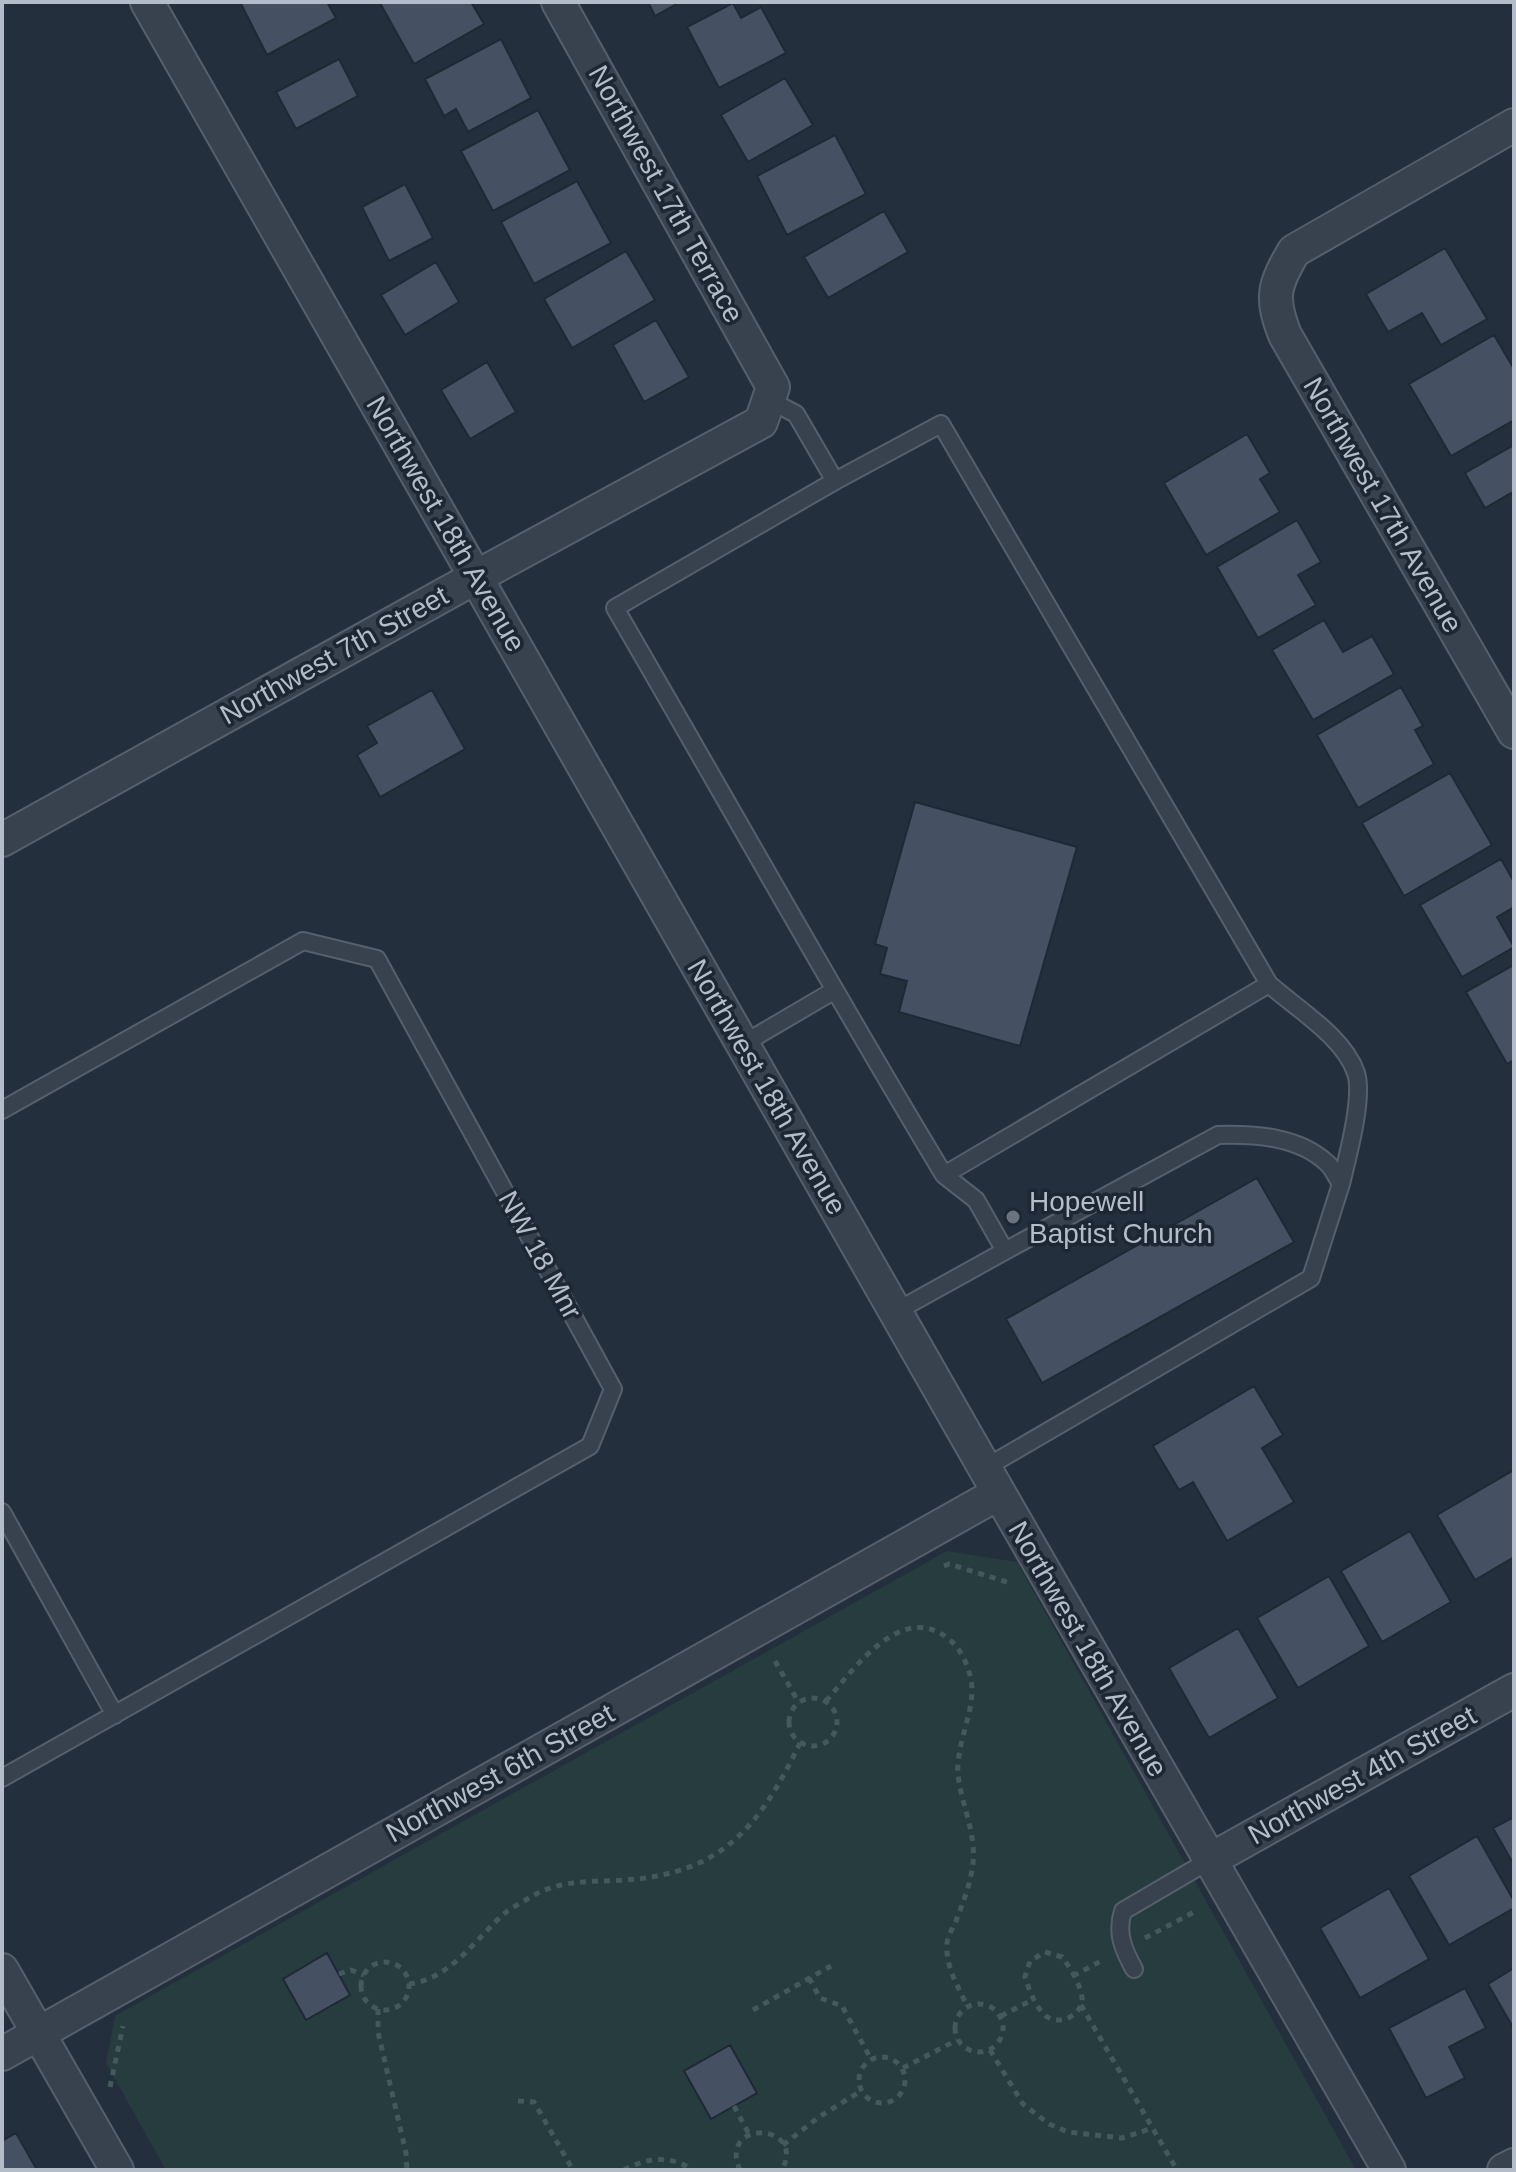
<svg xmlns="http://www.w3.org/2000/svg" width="1516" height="2172" font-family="Helvetica,sans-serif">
<rect width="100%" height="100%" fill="#242f3e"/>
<path fill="#263c3f" d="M947,1551L1017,1562L1356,2170H166L106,2063L115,2016Z"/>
<path fill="#455162" stroke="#1f2835" stroke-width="2" d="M240,2H327L336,18L267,55Z
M383,2H471L484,24L414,64L380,3Z
M648,2H680L655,16Z
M733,3L741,18L761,7L786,53L719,88L687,27Z
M501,39L531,98L468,132L456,109L444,116L425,79Z
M339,59L358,96L296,129L276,92Z
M785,78L813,125L748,162L721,115Z
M538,110L570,170L493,211L461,151Z
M835,135L866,194L787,235L757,176Z
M577,181L611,243L534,284L501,222Z
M405,184L433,238L389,261L362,207Z
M884,211L908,252L828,298L804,257Z
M1445,248L1487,319L1441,345L1422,313L1388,332L1366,294Z
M626,251L655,300L572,348L544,299Z
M436,262L459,302L405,335L381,295Z
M656,320L689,377L644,402L613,345Z
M1494,335L1514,369V420L1451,456L1409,384Z
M487,362L516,412L470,439L441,390Z
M1247,434L1270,473L1260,479L1280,512L1206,555L1164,483Z
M1514,445V497L1511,493L1485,508L1465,473Z
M1297,520L1321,562L1298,575L1316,605L1258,638L1217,567Z
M1324,620L1343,652L1372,636L1394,674L1313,720L1272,650Z
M1401,687L1423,726L1415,730L1434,764L1358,808L1317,735Z
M432,690L465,749L380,797L357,755L377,743L367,726Z
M1450,773L1492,845L1404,896L1362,823Z
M915,802L1077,847L1020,1046L899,1012L907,981L880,974L887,948L875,944Z
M1501,859L1514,882V907L1497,917L1514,947L1462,977L1420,905Z
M1514,965V1060L1507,1064L1466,992Z
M1257,1178L1294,1242L1042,1383L1006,1319Z
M1254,1386L1283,1435L1262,1448L1294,1502L1227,1541L1193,1482L1179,1490L1153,1446Z
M1514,1470V1557L1475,1580L1437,1515Z
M1410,1531L1451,1602L1382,1642L1341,1571Z
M1329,1576L1369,1646L1298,1688L1257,1618Z
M1238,1628L1278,1698L1209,1738L1169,1668Z
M1514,1817V1865L1493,1828Z
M1477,1836L1514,1901V1908L1449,1945L1409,1876Z
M1389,1888L1429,1959L1360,1998L1320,1928Z
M327,1953L350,1995L306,2020L283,1979Z
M1514,1968V2029L1488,1984Z
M1465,1988L1486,2028L1449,2047L1465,2078L1426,2098L1389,2028Z
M730,2045L757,2093L711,2119L684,2071Z
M16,2133L37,2170H2V2141Z"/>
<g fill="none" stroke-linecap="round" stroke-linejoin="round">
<g stroke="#565f6c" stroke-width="20">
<path id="service" d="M769,400L796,414L835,481L615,608C725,797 831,988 944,1175L1269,984L941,424L835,481
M1269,984C1297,1009 1344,1037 1356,1073C1364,1098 1347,1158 1341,1184
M743,1044L835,990
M2,1110L303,941L377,959L613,1389L590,1446L2,1778
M944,1175L976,1200L1005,1251L1218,1135C1254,1134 1298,1136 1327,1163C1333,1168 1337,1178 1341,1184L1311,1278L985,1468
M895,1312L1005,1251
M2,1512L115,1715
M1134,1969C1123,1949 1116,1933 1123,1911L1210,1860"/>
</g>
<g stroke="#565f6c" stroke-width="36">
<path id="minor" d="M147,2L999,1493L1389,2170
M1514,125L1294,251C1274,285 1270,297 1285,335L1514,732
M2,840L476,577L761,422L773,387L558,2
M1210,1860L1514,1690
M2,1970L117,2170
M2,2054L999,1493
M1504,2170L1514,2165"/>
</g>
<path stroke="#44595c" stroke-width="5" stroke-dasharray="6 6" stroke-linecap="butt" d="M944,1566L949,1564L1010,1583
M775,1661L799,1703
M789 1722a24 24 0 1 1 48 0a24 24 0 1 1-48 0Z
M826,1701C854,1669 903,1598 951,1641C963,1651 972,1674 972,1690C972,1717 956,1746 958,1774C961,1804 976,1831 973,1863C971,1882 963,1903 956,1921C953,1928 948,1935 947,1943C945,1966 958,1986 967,2006
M1145,1938L1198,1910
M1045,1952L1062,1957C1070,1967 1080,1984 1082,1997C1084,2014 1060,2027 1046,2016C1036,2008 1029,1990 1025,1977L1030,1961Z
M361 1986a24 24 0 1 1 48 0a24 24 0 1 1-48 0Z
M339,1974L351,1970L364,1975
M1073,1976L1101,1961
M809,1978L820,1998L842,2006L871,2059
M409,1984C451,1979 476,1938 505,1913C514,1906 526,1900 536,1894C564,1879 596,1882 626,1880C723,1873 760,1826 800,1743
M955 2028a24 24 0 1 1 48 0a24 24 0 1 1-48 0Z
M1081,2005L1177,2170
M378,2009V2032L406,2153L407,2170
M753,2010L831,1966
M1001,2016L1034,1999
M990,2050L1023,2104L1049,2124L1068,2132L1122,2138L1153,2128
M859 2080a23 23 0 1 1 46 0a23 23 0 1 1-46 0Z
M903,2068L957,2040
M110,2087L123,2026
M518,2101L534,2102L573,2170
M734,2106L749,2134
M783,2145L819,2117L861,2091
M624,2170C648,2157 670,2155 693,2170
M740,2170C717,2119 807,2122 782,2170"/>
<use href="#service" stroke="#38414e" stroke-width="16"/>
<use href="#minor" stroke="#38414e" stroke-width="32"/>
</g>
<circle fill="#6b7280" stroke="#1d2633" stroke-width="3" cx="1013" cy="1217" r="8"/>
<g text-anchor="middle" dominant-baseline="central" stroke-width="7" stroke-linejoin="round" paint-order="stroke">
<g font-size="28" fill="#b4bcc9" stroke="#1d2633">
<text transform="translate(666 194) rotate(61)">Northwest 17th Terrace</text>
<text transform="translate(1383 505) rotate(60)">Northwest 17th Avenue</text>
<text transform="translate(446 524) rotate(60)">Northwest 18th Avenue</text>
<text transform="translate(334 655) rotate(-29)">Northwest 7th Street</text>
<text transform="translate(767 1087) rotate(60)">Northwest 18th Avenue</text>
<text transform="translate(540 1255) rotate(61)">NW 18 Mnr</text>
<text transform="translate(1088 1649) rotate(60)">Northwest 18th Avenue</text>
<text transform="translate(500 1773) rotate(-29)">Northwest 6th Street</text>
<text transform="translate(1362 1775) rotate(-29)">Northwest 4th Street</text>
</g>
<g font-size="28" fill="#b4bcc9" stroke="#1d2633" text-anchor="start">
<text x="1029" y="1201">Hopewell<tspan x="1029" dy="32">Baptist Church</tspan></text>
</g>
</g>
<rect width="1516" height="2172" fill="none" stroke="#b4bcc9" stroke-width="8"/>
</svg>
